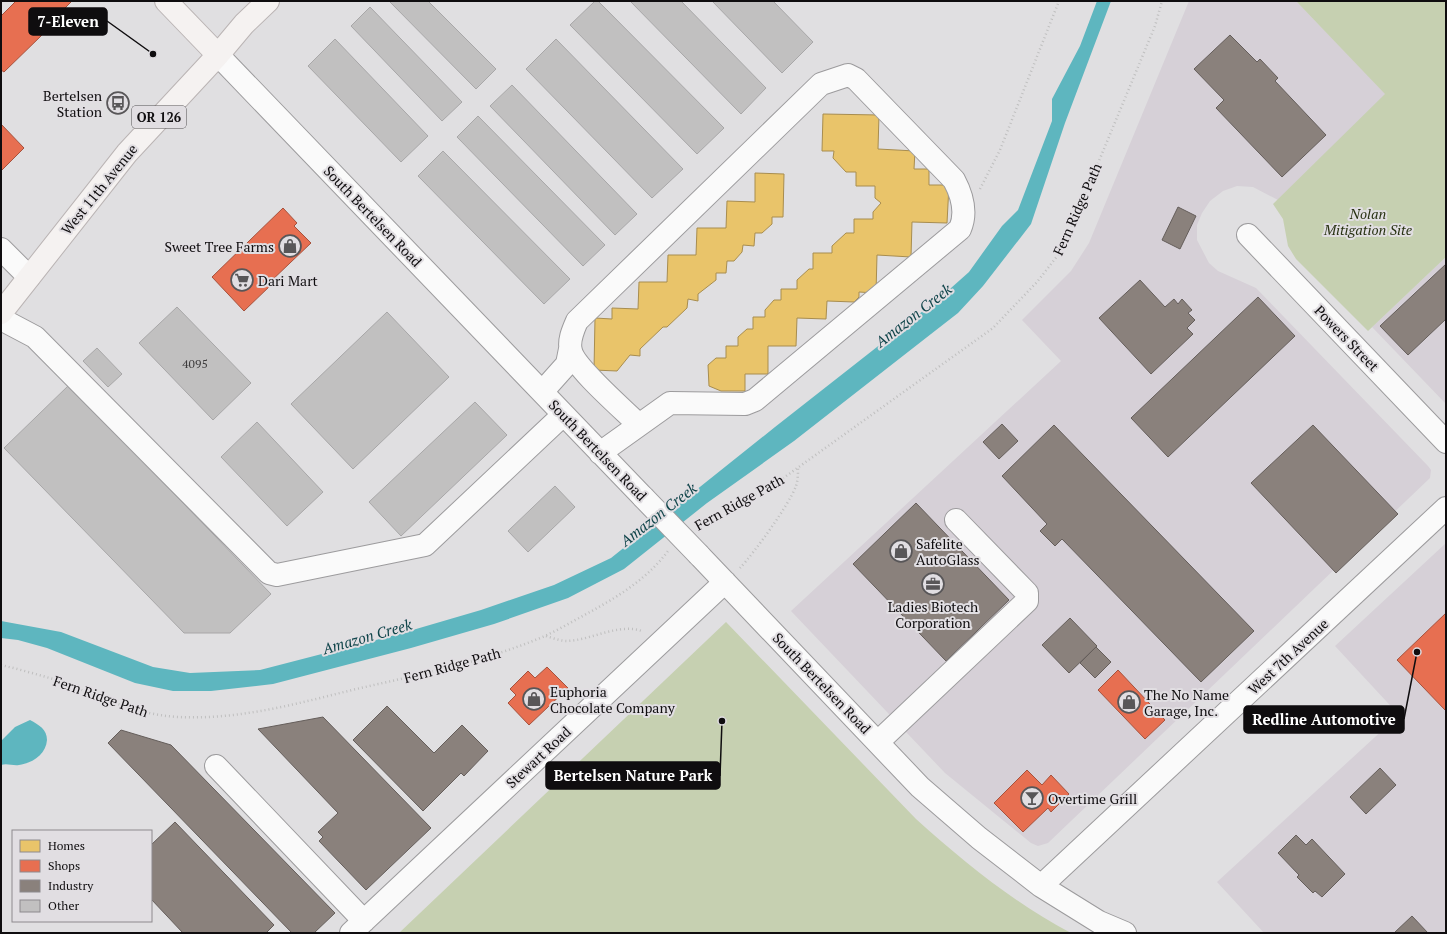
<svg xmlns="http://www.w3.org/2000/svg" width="1447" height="934" font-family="'PT Serif',serif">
<rect width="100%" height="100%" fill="#e0dfe1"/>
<path fill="#d6d0d7" d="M1189,1H1296L1386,94L1278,200L1253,187L1237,186L1223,191L1210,201L1202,213L1197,225V240L1209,263L1218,271L1256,288L1428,466L1431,470L1430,478L1048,843L1038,846L1031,843L945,773L791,611L1061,361L1022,320L1071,271L1089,243Z
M1446,257V404L1372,327Z
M1446,543V933H1264L1217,882L1399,715L1335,646Z"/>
<path fill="#c6d0b1" d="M1296,1H1446V257L1368,331L1296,259L1288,246L1283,219L1273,204L1385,94Z
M726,622L916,819C964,862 1014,903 1071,933H399Z"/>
<path fill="#5eb6bf" d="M1097,1H1111L1065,123L1031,224L983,286L958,313L931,334L794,441L707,503L624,569L568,598L494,624L411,648L273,684L211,691H173L135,683L47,648L18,640L1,638V621L61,632L153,667L190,673L260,670L399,634L481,610L554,585L611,558L775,427L942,296L969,272L1002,226L1018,210L1052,121V99L1080,46Z
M30,720C39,725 47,729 47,740C46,754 33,763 19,765C13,766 7,763 1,765V741L15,727Z"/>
<path fill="#e9c46a" stroke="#a88d4f" d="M823,114L879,115L878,149L915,151L914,169H929V185H949L947,223L912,222L911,257L877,255L876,293L859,292V297L854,302L827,301L826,319L797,318L796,346H768V374H745V391H721L709,386L708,365L716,358H726V346H738V337L747,329H753V317H765V310L774,300H781V289H797V280L809,269H813V253H832V246L846,233H854V219H873V212L881,203L875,198V186H856V172H846L833,158L834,151H822Z
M755,173L784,174L783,217H772V224L762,233H755L754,246L743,245L742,252L734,261H727L726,273H716V280L698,294V301L688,299L687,308L667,327H663L640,349V356L630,355L617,371L594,370L595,318L612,319V308L638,309L639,282H667L668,255H696L697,228H726L727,201L755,202Z"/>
<path fill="#e76f51" stroke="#a6523d" d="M16,1H72L40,33L42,35L4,72L1,70V16Z
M1,124L24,148L1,171Z
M283,208L297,223L294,226L311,243L269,283L271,285L244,311L212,277Z
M1446,613V711L1397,660Z
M547,667L568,688L529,725L508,703L516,695L510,689L528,671L535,678Z
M1118,670L1165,720L1145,739L1098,690Z
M1027,770L1042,785L1051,775L1069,794L1051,812L1048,808L1023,832L994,803Z"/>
<path fill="#8a817c" stroke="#655e5b" d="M1230,35L1257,62L1260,59L1278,78L1275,81L1326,135L1282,177L1216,108L1224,100L1194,69Z
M1178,207L1196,216L1180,249L1162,240Z
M1446,264V319L1408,355L1380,326Z
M1140,280L1165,307L1174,299L1178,304L1182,299L1192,310L1188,313L1195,320L1187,328L1193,334L1151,374L1099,318Z
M1258,297L1295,336L1168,457L1131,418Z
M1002,424L1018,441L999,459L983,442Z
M1054,425L1254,631L1201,682L1062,539L1055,546L1040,531L1047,524L1002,476Z
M1313,425L1398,514L1336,573L1251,483Z
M916,503L1009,600L946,661L853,564Z
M1070,618L1097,646L1069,673L1042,645Z
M1096,647L1111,662L1095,678L1080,663Z
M387,706L434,753L462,725L488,751L464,776L461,773L423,811L353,740Z
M323,717L431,828L366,890L319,841L323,837L318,832L338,813L258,729Z
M121,730L171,745L335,913L314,933H292L108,743Z
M1380,768L1396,785L1366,814L1350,797Z
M175,822L274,925L266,933H183L151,899V845Z
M1296,835L1306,845L1312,839L1345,874L1322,897L1315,891L1313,893L1297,877L1299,875L1278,853Z
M1412,916L1428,933H1394Z"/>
<path fill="#c1c0c0" stroke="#a8a7a8" d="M389,1H428L496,69L476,89Z
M595,1H598L724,128L697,154L570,25Z
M630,1H681L766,88L741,114Z
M712,1H773L813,42L782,73Z
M370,7L462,102L442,121L351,26Z
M335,39L428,136L401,162L308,66Z
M556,39L683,169L652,198L526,69Z
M512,85L637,214L615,235L490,106Z
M478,116L605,245L583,266L457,137Z
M443,151L570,279L544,304L418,176Z
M177,307L251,383L213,420L139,343Z
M387,312L449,377L353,469L291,404Z
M97,348L122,374L108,387L83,361Z
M69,385L271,594L230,633H184L4,448Z
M475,402L507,435L401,536L369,502Z
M257,422L323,492L287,526L221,457Z
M555,486L575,507L528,552L508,531Z"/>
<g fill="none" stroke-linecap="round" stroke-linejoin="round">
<g stroke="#9c9b9d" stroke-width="24">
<path id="minor" d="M218,55L643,497
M1248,235L1446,442
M1,249L29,277
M1,319L35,337L269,573L277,575L425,545L563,415
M542,392L567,364L570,349
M600,453L670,403L745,404L755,400L960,229C967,213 962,195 954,180L856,79L848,75L821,84L577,321C573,330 568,341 571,351C575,368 624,410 639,425
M699,555L920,787L979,838L1041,886L1099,922L1125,933
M878,742L1027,601V593L956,520
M216,766L364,921
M1041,886L1446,508
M351,933L725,582"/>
</g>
<g stroke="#bab4b4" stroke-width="24">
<path id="major" d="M166,1L218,55
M1,313L127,153L218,55L244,24L268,1"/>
</g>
<path stroke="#bfbfbf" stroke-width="2.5" stroke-dasharray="1 3" stroke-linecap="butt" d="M980,189L1000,150L1059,1
M698,523L729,509L775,484L993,328L1037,282L1062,250L1155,26L1162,1
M740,568C754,553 789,505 796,486C798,480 798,474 798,468
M546,636C553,638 560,641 567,641C592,640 618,623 642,631
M1,665C18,669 36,674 53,679C95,694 134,715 179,717C238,720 296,704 352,690C417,675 484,662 545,636C560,629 575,620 590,612C619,596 648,578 668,551"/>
<use href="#minor" stroke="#fafafa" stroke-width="22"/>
<use href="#major" stroke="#f5f2f1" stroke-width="22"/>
<g stroke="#9c9b9d" stroke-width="24" stroke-linecap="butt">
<path id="minor-bridge" d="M643,497L699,555"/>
</g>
<use href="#minor-bridge" stroke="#fafafa" stroke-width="22"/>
</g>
<defs>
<g id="bus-ring" transform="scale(1.15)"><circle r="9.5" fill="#e1dee2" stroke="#585658" stroke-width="1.5"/><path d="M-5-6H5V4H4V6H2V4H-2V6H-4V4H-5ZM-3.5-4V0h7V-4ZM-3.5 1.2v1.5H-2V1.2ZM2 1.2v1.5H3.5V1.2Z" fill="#585658"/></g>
<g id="shop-ring" transform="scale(1.15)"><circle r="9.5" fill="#e1dee2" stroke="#585658" stroke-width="1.5"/><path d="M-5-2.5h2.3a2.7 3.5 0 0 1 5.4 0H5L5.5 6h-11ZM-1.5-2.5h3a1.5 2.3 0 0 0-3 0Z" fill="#585658"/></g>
<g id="supermarket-ring" transform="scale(1.15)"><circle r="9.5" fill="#e1dee2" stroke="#585658" stroke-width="1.5"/><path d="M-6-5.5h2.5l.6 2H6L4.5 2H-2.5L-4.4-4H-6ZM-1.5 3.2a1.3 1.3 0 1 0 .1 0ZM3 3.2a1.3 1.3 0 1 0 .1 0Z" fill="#585658"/></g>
<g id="office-ring" transform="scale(1.15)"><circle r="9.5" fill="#e1dee2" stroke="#585658" stroke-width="1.5"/><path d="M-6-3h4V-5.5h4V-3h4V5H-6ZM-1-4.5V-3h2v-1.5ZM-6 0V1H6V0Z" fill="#585658"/></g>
<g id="bar-ring" transform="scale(1.15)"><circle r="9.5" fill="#e1dee2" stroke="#585658" stroke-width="1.5"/><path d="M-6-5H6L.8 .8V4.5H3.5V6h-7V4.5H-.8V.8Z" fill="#585658"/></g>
</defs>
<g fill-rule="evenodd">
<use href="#bus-ring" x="118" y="103"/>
<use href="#shop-ring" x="290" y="246"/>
<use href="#supermarket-ring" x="242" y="280"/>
<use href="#shop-ring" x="901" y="551"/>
<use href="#office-ring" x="933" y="584"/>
<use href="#shop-ring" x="534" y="699"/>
<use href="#shop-ring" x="1129" y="702"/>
<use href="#bar-ring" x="1032" y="798"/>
</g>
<g text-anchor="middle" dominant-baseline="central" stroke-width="4" stroke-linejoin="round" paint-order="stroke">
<g font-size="12" fill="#3c3a3b">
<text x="195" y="363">4095</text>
</g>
<rect fill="#e1dee2" stroke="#4e4c4e" stroke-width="1" x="132" y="106" width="54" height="22" rx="3"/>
<g font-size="13" font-weight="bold" fill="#0f0d0f">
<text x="159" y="117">OR 126</text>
</g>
<g font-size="14" fill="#0f0d0f" stroke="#e1dee2" text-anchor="start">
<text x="102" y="95" text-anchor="end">Bertelsen<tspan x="102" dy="16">Station</tspan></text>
<text x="274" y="246" text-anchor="end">Sweet Tree Farms</text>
<text x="258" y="280">Dari Mart</text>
<text x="916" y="543">Safelite<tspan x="916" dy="16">AutoGlass</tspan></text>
<text x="933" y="606" text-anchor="middle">Ladies Biotech<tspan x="933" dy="16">Corporation</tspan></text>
<text x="550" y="691">Euphoria<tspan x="550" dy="16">Chocolate Company</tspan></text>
<text x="1144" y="694">The No Name<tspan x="1144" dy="16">Garage, Inc.</tspan></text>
<text x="1048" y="798">Overtime Grill</text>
</g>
<g font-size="14" fill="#0f0d0f" stroke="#e1dee2">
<text transform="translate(99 189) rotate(-51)">West 11th Avenue</text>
<text transform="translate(1077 209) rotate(-66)">Fern Ridge Path</text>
<text transform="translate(373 216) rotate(46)">South Bertelsen Road</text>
<text transform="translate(1347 338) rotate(46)">Powers Street</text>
<text transform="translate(598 450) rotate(46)">South Bertelsen Road</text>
<text transform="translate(739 502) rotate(-29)">Fern Ridge Path</text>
<text transform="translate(1288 656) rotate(-43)">West 7th Avenue</text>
<text transform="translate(452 665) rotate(-15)">Fern Ridge Path</text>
<text transform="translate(822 683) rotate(46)">South Bertelsen Road</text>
<text transform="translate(101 696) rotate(19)">Fern Ridge Path</text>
<text transform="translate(538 757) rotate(-43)">Stewart Road</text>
</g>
<g font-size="14" font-style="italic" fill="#273111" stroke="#e1dee2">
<text x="1368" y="213">Nolan<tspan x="1368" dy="16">Mitigation Site</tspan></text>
</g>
<g font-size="15" font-style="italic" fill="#10454a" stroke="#e1dee2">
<text transform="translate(913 315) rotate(-38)">Amazon Creek</text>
<text transform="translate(658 514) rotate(-38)">Amazon Creek</text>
<text transform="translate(367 636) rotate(-16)">Amazon Creek</text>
</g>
</g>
<path fill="none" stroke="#0f0d0f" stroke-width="1.5" d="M153 54L107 21M1417 652L1404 719M722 721L720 776"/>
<g fill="#0f0d0f" stroke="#e1dee2" stroke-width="1.5">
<circle cx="153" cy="54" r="4"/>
<circle cx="1417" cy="652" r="4"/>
<circle cx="722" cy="721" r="4"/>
</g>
<g fill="#0f0d0f" stroke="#0f0d0f" stroke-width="1.5">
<rect x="29" y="8" width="78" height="27" rx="4"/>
<rect x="1244" y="706" width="160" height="27" rx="4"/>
<rect x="546" y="762" width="174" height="27" rx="4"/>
</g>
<g font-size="15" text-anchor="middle" font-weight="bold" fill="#fff">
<text x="68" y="27">7-Eleven</text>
<text x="1324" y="725">Redline Automotive</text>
<text x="633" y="781">Bertelsen Nature Park</text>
</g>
<rect width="1447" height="934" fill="none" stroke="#0f0d0f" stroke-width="4"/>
<rect x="12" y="830" width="140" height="92" fill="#e1dee2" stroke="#8d8a8e"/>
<rect x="20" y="840" width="20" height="12" fill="#e9c46a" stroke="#8d8a8e"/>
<text x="48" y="850" font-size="12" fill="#0f0d0f">Homes</text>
<rect x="20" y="860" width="20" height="12" fill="#e76f51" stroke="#8d8a8e"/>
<text x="48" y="870" font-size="12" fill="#0f0d0f">Shops</text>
<rect x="20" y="880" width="20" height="12" fill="#8a817c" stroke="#8d8a8e"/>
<text x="48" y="890" font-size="12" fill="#0f0d0f">Industry</text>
<rect x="20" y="900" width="20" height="12" fill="#c1c0c0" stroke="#8d8a8e"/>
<text x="48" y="910" font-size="12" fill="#0f0d0f">Other</text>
</svg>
